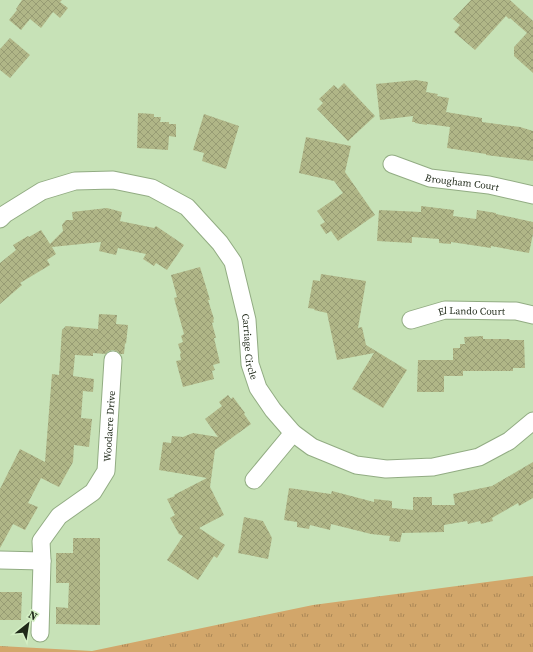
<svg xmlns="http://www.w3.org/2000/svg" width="533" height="652" font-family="'Source Serif 4',serif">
<defs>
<pattern id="grass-tufts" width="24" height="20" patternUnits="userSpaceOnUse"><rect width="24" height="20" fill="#d2a66a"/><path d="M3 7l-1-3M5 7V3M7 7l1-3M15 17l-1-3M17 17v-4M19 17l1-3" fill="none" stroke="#aa8756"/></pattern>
<pattern id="building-cross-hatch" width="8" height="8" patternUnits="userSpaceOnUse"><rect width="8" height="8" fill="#b0b687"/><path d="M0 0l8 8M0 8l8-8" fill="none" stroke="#979c74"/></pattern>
</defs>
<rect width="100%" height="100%" fill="#c7e2b7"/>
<path fill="url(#grass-tufts)" d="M533,576V652H0V646L92,651L313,605Z"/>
<path fill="url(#building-cross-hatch)" d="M22,0H62L60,2L68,8L60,18L53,12L41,28L30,19L21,30L9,20L17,10L16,9Z
M471,0H510L533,21V73L514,56V47L527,33L510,18L509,19L506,16L475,50L454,32L460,25L453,19Z
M10,38L30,55L10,78L0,70V49Z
M416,80L428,82L426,92L438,94L437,96L449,98L446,112L482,118V122L520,127L533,131V161L486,155V154L447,148L450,127L427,124V125L415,123V122H412L413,116L380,120L376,84Z
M344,83L375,116L348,141L317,109L323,103L319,99L334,85L338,89Z
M138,113L154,114V117H161L160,122H169V124H176V137L169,136L168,150L137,148Z
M204,114L239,126L226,169L202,161L204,153L193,150Z
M306,137L351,146L345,172L375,215L338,241L331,231L326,234L320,225L325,222L317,211L343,193L334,181L299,173Z
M421,206L454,210L453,216L476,219L477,210L496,213V214L533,222V234L529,253L491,246V248L451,242V244L439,243V239L412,237V243L377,241L379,210L421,212Z
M107,208L122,212L120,221L154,228L156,226L184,245L167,270L156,263L154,266L143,259L146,254L118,248L116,255L99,251L101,242L52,247L56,254L47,260L50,265L20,283L22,285L0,304V263L16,250L13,245L28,236L29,237L41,230L50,244L63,231L62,225L66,220H73L72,212Z
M200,267L210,300H208L214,319L213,320L214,322L212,323L216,338H214L220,363L213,365L215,370L212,371L214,379L183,387L176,361L181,360L180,354L181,353L178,344L183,342L181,336L184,334L174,298L177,297L171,275Z
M321,274L366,281L358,328L362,327L366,345L407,370L383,408L352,389L374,353L337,360L327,313L314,310L315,309L308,308L313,280L320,281Z
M99,314L117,315L116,324L128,325L126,344L125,343L124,354H120L118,352L113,350L109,351L105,354L93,353V356L75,355L73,376L94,379L93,392L83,391L81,418L92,419L89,447L74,445L73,462L59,487L41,478L28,503L38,507L25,530L13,524L0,548V489L20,449L45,462L52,374L59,375L62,330L66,326L98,329Z
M483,336V339H509L510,340H524L525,368H513V371H463V376H444V392H417L418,360H453V348H460V344H465L464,337Z
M228,395L231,399L233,397L245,413L244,414L251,424L215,450L210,487L224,515L199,528L225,545L217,558L214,556L198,580L167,560L183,536L179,534L170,518L175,515L167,499L175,496L174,495L207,478L159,470L163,442L171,443L172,436L183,437L193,433L218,437L205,419L222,406L219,402Z
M533,462V498L519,506L518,503L492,518L493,521L481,524L480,521L468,524L467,521L444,525V532L402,533L400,542L389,541L390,536L371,534L331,524L330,530L310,525L309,529L297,527V522L284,520L289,488L331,494L332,491L374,502V499L392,501V508L413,510V497H432V505H455L453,494L492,486Z
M244,517L263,521L272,538L268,559L238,553Z
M73,538H100V625L56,624V607L68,608L69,583H56V553H73Z
M0,592H22L21,620H0Z"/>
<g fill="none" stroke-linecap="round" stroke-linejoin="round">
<g stroke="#92ac83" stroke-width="19">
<g id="minor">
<path id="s1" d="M392,164L430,178L489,185L533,195"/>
<path id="s2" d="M0,219L5,214L42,191L75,181L113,180L152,188L187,207L220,243L233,262L247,320L250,364L258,388L273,410L293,433L312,447L356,465L386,469L433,467L479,457L509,441L533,421"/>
<path id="s3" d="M411,320L445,310L516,311L533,315"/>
<path d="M254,480L293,433"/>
<path d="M0,560L42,561"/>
<path id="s4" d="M40,633L42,561L41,541L59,516L93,492L106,471L113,360"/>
</g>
</g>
<use href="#minor" stroke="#fff" stroke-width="17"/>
</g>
<g text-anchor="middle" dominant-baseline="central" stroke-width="3" stroke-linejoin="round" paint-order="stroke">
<g font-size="10" fill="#1f2919" stroke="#d4efc4">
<text stroke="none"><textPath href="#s1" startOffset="73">Brougham Court</textPath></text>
<text stroke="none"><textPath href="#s3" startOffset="62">El Lando Court</textPath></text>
<text stroke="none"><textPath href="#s2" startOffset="361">Carriage Circle</textPath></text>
<text stroke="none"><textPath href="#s4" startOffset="234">Woodacre Drive</textPath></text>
</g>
</g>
<g transform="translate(28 624) rotate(30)" stroke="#d4efc4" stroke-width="3" paint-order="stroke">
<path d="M0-3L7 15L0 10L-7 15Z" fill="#1f2919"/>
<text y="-6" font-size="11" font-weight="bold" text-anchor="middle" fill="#1f2919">N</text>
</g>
</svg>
